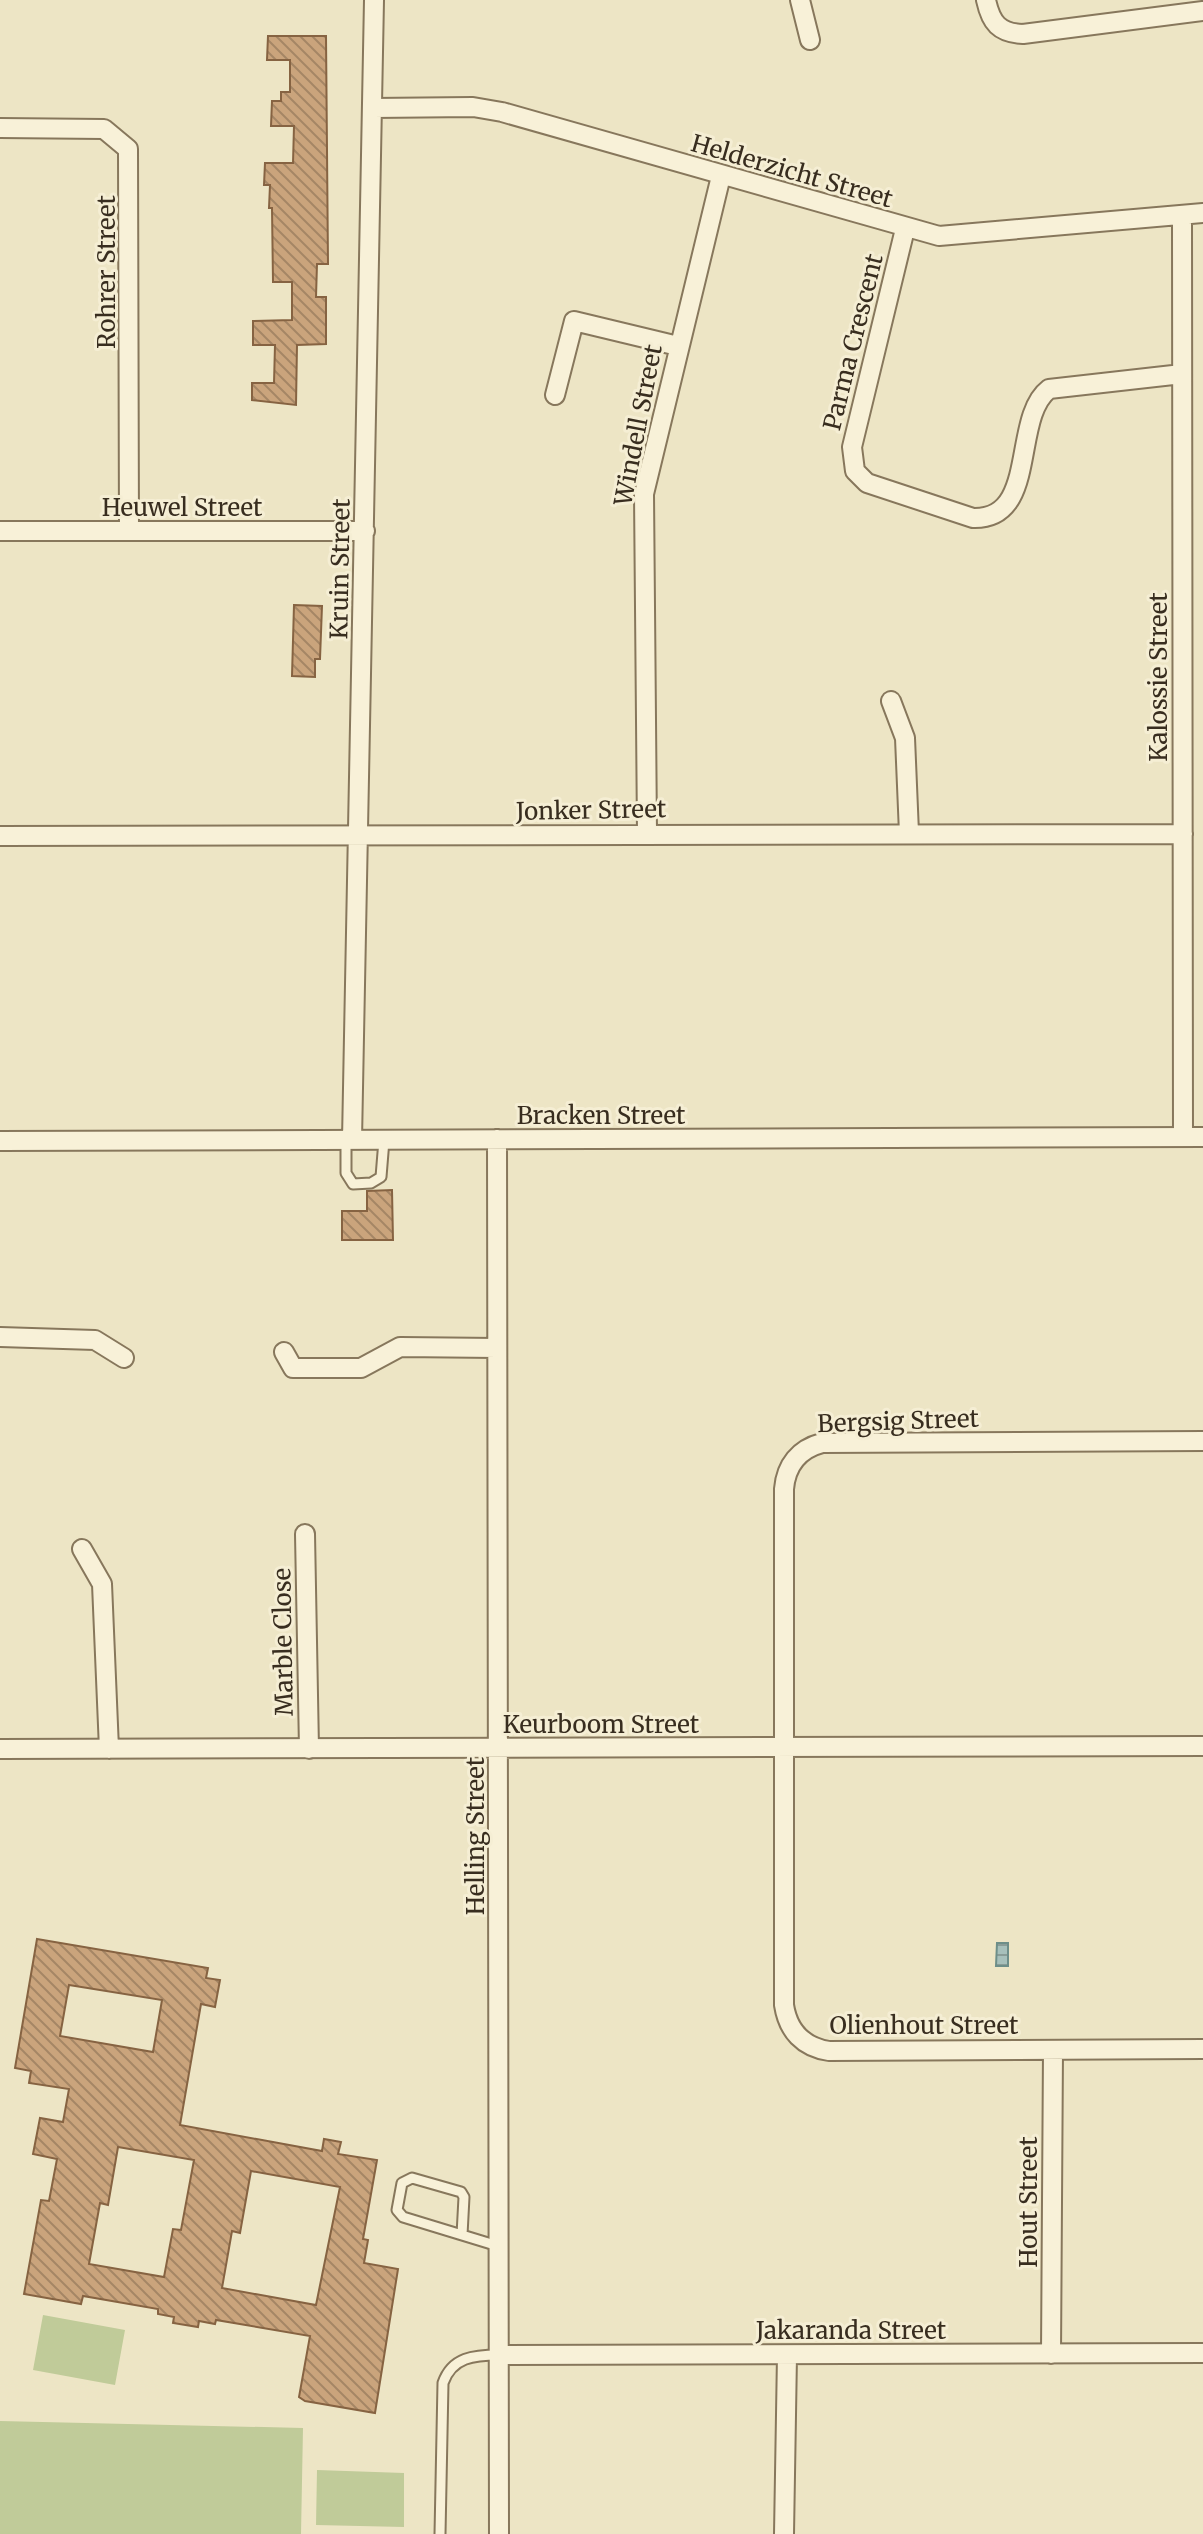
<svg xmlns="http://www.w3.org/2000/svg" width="1203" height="2534" font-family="Merriweather,serif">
<defs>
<pattern id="water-rules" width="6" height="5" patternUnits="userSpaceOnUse" patternTransform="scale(2)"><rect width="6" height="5" fill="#a7c0bb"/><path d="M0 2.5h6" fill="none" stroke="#899c97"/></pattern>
<pattern id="building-back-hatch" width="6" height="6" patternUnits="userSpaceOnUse" patternTransform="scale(2)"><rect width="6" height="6" fill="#caa47c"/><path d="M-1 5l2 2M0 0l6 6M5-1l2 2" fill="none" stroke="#a58665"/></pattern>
</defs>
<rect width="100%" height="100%" fill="#ede5c5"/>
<path fill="#c0cb99" d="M43,2315L125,2330L115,2385L33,2370Z
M0,2421L303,2428L301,2534H0Z
M317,2470L404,2473V2527L316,2525Z"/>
<path fill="url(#water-rules)" stroke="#6d8e89" stroke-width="2" d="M997,1943H1008V1966H996Z"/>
<path fill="url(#building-back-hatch)" stroke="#866342" stroke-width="2" fill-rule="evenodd" d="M268,36H326L328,264H317L316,297H326V344L297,345L296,405L252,400V383H274L275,345H253V321L292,320V282H273L272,208H269L270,185H264L265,163H293L294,126H271L272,101H281V92H290V60H267Z
M294,605L322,606L320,659H315V677L292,676Z
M392,1190L393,1240H342V1211H367V1191Z
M37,1939L208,1968L206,1978L220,1980L215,2007L201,2004L180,2125L322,2151L324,2139L341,2142L338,2154L377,2160L363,2239L368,2240L364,2263L398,2269L375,2413L305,2401L299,2397L310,2336L216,2320L215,2324L199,2321L198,2327L173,2323L174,2317L158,2314V2309L83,2296L81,2304L24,2294L41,2200L49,2201L57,2159L33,2154L40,2118L63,2122L69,2089L29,2083L31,2071L15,2068ZM69,1985L162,2000L153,2052L60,2036ZM118,2147L194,2160L181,2230L173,2229L164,2277L89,2264L100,2203L108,2205ZM251,2171L340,2187L316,2305L222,2288L232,2231L240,2233Z"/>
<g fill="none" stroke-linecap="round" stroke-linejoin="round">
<g stroke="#87775c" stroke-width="13">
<path id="lane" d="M346,1140V1173L353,1184L371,1183L381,1177L384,1140
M462,2235L464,2197L461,2192L412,2178L402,2183L397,2210L403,2217L498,2246
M440,2534L443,2383C452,2357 474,2355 499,2355"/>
</g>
<g stroke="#87775c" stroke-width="22">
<path id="street" d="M800,0L810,40
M986,0C991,23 999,33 1023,34L1203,11
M373,108L473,107L502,112L939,236L1203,213
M0,128L104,129L128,149L129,531
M1182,216L1183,1137
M905,229L852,447L855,471L867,483L973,518C1039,520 1011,418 1049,389L1182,374
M555,395L574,321L678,346
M0,531H365
M891,701L905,738L909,833
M647,833L644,494L721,176
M0,836L1183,834
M497,1139L499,2534
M352,1140L374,0
M0,1141L1203,1137
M0,1337L95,1340L124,1358
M284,1352L293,1368H361L400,1347L497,1348
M1203,1441L822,1443C799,1449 786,1465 784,1489V2005C788,2031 803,2047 829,2051L1203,2049
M305,1534L309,1749
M82,1549L102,1584L109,1749
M0,1749L1203,1746
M1051,2354L1053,2050
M499,2355L1203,2353
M784,2534L787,2355"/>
</g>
<use href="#lane" stroke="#f8f1d8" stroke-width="9"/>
<use href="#street" stroke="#f8f1d8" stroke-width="18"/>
</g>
<g text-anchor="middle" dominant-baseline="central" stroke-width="6" stroke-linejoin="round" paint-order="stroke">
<g font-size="24" fill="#382d1f" stroke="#f5eed4">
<text transform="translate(792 171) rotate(16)">Helderzicht Street</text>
<text transform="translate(106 272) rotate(-90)">Rohrer Street</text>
<text transform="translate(853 342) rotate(-76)">Parma Crescent</text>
<text transform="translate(638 425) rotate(-79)">Windell Street</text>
<text x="182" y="507">Heuwel Street</text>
<text transform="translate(340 569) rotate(-89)">Kruin Street</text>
<text transform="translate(1158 677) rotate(-90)">Kalossie Street</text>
<text transform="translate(591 810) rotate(-1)">Jonker Street</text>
<text x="601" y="1115">Bracken Street</text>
<text transform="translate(898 1421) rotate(-2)">Bergsig Street</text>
<text transform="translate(283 1642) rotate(-91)">Marble Close</text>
<text x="601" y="1724">Keurboom Street</text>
<text transform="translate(475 1836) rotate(-90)">Helling Street</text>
<text x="924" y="2025">Olienhout Street</text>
<text transform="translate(1028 2202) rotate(-90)">Hout Street</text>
<text x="851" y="2330">Jakaranda Street</text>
</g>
</g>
</svg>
